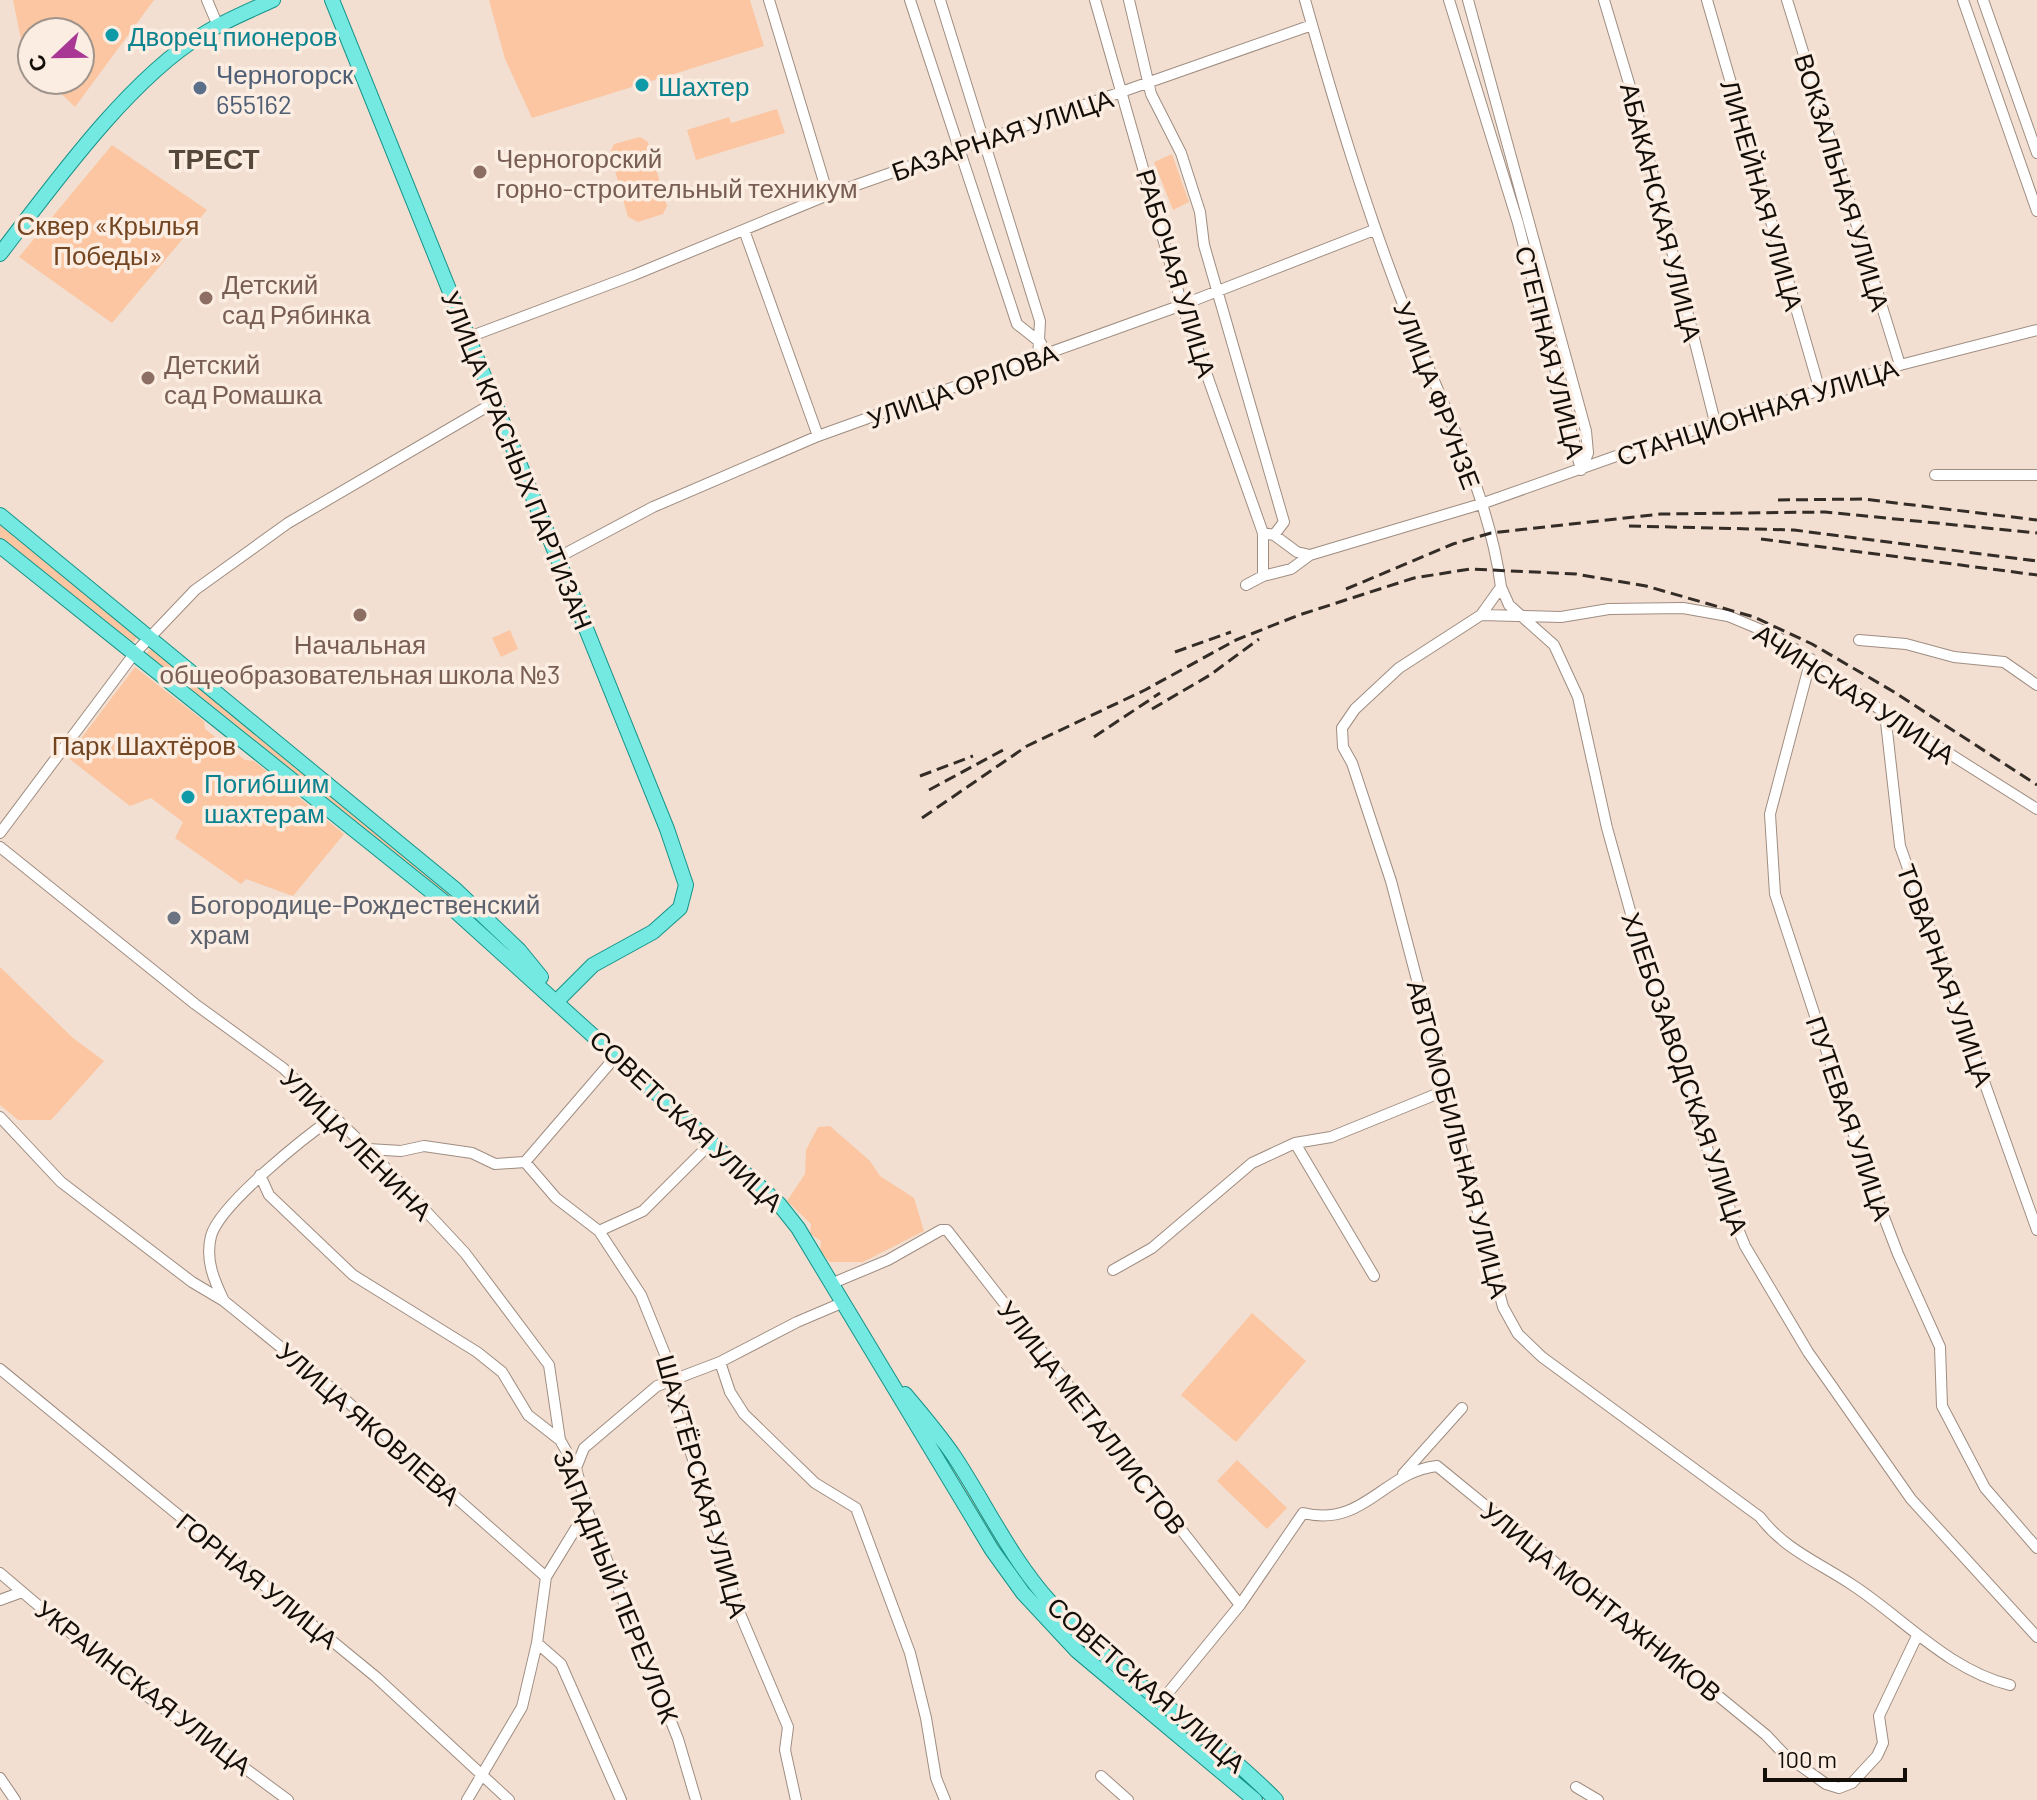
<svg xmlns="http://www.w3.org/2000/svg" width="2037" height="1800" font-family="Barlow,sans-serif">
<rect width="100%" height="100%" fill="#f2dfd1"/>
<path fill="#fbc6a1" d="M13,0H154L75,107L47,80H80V32H32V65L25,59Z
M489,0H750L764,46L532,118L505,59Z
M777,109L785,133L696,160L687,130L729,117L731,123Z
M640,137L648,142L667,206L663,214L638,222L628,217L610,153L614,144Z
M112,145L207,210L112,323L19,257Z
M1172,154L1189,202L1173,210L1154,162Z
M0,522L139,635L131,645L0,540Z
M510,630L518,649L501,657L492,638Z
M152,646L450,892L446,896L145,656Z
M135,667L204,721L205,729L245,760L254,761L344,834L293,896L246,879L241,884L175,838L183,822L151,798L130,806L67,757Z
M0,967L73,1038L104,1061L51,1120H18L0,1105Z
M830,1126L870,1161L880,1176L914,1198L924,1231L863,1262H830L820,1252L821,1241L810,1234L811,1224L787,1201L805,1174L806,1150L818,1127Z
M1252,1313L1306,1361L1236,1442L1181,1395Z
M928,1430L995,1537L1110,1666L1107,1670C1028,1604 979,1519 928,1430Z
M1237,1460L1287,1508L1267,1529L1217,1481Z"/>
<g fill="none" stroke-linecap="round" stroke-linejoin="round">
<g stroke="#9f8d81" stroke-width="12">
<path id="minor" d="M207,0L218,26
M769,0L828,195
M910,0L1017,324L1041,343
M940,0L1040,321L1038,358
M1095,0L1182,305L1263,533L1274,535
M1129,0L1151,94L1181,153L1200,212L1204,245L1284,522L1274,535L1297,552L1310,555L1481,504L1653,443L1900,365L2037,330
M1305,0C1335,106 1366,210 1406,312C1440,402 1489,492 1501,587L1481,615L1399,668L1355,709L1342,728L1343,747L1352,763L1391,881L1503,1307L1518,1334L1542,1357L1760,1517C1785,1550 1820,1563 1854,1586C1905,1620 1949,1670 2010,1685
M1449,0L1518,223L1581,470
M1468,0L1586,431L1588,453L1581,470
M1604,0L1634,100L1716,426
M1707,0L1820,391
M1787,0L1900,365
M1963,0L2037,211
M1983,0L2037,153
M744,230L818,436
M469,337L634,275L828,195L1312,25
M1935,475H2037
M1263,533V576L1291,569L1310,555
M557,558L653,507L818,436L1182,305L1374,230
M1246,585L1263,576
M1501,587L1509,605L1554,645L1578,697L1607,828L1636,932L1716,1175L1745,1246L1808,1352L1911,1499L2037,1637
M1481,615L1561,617L1609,609L1683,608L1728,616L1776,636L1885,713L2037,809
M1859,640L1906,644L1954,657L2004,662L2037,685
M1811,659L1770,814L1775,894L1864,1165L1898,1254L1940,1347L1942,1406L1985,1488L2037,1548
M1885,713L1900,846L2037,1230
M0,833L134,654L195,590L288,523L495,402
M0,847L195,1004L283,1068L368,1149L465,1253L549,1365L560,1440
M617,1055L525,1162L556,1198L599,1231L641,1295L675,1379L673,1401L719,1535L735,1602L788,1727L785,1750L796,1800
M0,1117L61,1182L192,1282L224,1301L342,1397L546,1577L537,1643L561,1664L621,1800
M1295,1143L1374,1276
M368,1149L401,1151L424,1146L472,1153L495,1164L525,1162
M260,1175L269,1195L353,1275L477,1352L502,1372L528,1415L560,1440L576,1468L587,1510L678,1739L696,1800
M599,1231L643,1211L712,1142
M1113,1270L1152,1248L1252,1163L1295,1143L1331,1137L1444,1091
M833,1283L888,1260L941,1230H947L1240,1605
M224,1301C214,1280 205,1260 211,1236C220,1204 306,1136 335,1116
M720,1362L730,1392L744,1414L815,1483L856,1508L910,1653L926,1718L936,1778L945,1800
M0,1369L376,1677L509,1800
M576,1468L584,1448L657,1386L720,1362L797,1322L844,1302
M1403,1474L1462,1408
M0,1573L132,1685L288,1800
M546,1577L587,1510
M0,1600L22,1592
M1159,1704L1240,1605L1303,1513C1364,1528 1383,1472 1437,1466L1766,1735L1784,1754L1826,1784L1839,1788L1852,1783L1877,1756L1883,1743L1879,1716L1917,1636
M1101,1776L1128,1800
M0,1778L15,1800
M1576,1787L1598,1800
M467,1800L522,1707L537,1643"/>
</g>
<g stroke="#169388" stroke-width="16">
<path id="major" d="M332,0L667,829L686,885L680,908L653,932L593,965L558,1000
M0,254C53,185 128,80 202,35C224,21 249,11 273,0
M0,515L456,890L519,950L541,977
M0,546L453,909L779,1204L798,1228L992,1550L1023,1593L1077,1651L1255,1800
M905,1394C922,1414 939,1434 954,1456C987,1506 1011,1559 1051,1603C1118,1677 1206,1729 1276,1800"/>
</g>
<use href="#minor" stroke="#fff" stroke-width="10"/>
<use href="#major" stroke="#74e9e1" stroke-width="14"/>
<path stroke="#342c26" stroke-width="3" stroke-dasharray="12 6" stroke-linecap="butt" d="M1778,500L1863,499L2037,520
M1629,526L1794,530L2037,561
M1761,539L2037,575
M1346,589L1453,544L1491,533L1661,514L1825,512L2037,533
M1175,652L1231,632
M1152,709L1210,675L1259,639
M1094,737L1160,693
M920,776L973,756
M929,790L1003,750
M922,818L1027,746L1145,690L1236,640L1299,615L1414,578L1470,569L1576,574L1646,586L1754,617L1812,644L1894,692L2037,785"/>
</g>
<g fill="#0f9aa8" stroke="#fcede2" stroke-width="3">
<circle cx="112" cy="35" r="8"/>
<circle cx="642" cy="85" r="8"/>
<circle cx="188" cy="797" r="8"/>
</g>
<circle fill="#5c6f8a" stroke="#fcede2" stroke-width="3" cx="200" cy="88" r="8"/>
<g fill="#8d6e63" stroke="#fcede2" stroke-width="3">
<circle cx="480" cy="172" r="8"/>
<circle cx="206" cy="298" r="8"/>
<circle cx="148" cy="378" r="8"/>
<circle cx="360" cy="615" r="8"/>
</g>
<circle fill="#6b7280" stroke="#fcede2" stroke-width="3" cx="174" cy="918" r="8"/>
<g text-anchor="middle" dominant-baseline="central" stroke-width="7" stroke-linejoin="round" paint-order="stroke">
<g font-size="26" fill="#0d838f" stroke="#fcede2" text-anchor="start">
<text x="128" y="35">Дворец пионеров</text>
<text x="658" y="85">Шахтер</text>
<text x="204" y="782">Погибшим<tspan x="204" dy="30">шахтерам</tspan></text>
</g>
<g font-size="26" fill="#4e5e75" stroke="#fcede2" text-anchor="start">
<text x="216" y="73">Черногорск<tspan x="216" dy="30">655162</tspan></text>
</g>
<g font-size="26" fill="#140e09" stroke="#fcede2">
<text transform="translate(1002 134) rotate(-19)">БАЗАРНАЯ УЛИЦА</text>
<text transform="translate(1843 182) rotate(73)">ВОКЗАЛЬНАЯ УЛИЦА</text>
<text transform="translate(1763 195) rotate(74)">ЛИНЕЙНАЯ УЛИЦА</text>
<text transform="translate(1662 212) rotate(76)">АБАКАНСКАЯ УЛИЦА</text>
<text transform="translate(1177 273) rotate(73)">РАБОЧАЯ УЛИЦА</text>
<text transform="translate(1551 352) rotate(76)">СТЕПНАЯ УЛИЦА</text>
<text transform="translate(962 385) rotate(-20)">УЛИЦА ОРЛОВА</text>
<text transform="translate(1438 395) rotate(69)">УЛИЦА ФРУНЗЕ</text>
<text transform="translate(1757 411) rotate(-18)">СТАНЦИОННАЯ УЛИЦА</text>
<text transform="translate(518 460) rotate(68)">УЛИЦА КРАСНЫХ ПАРТИЗАН</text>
<text transform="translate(1855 693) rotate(33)">АЧИНСКАЯ УЛИЦА</text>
<text transform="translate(1946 975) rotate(70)">ТОВАРНАЯ УЛИЦА</text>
<text transform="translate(1686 1073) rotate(71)">ХЛЕБОЗАВОДСКАЯ УЛИЦА</text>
<text transform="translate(1850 1118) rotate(71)">ПУТЕВАЯ УЛИЦА</text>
<text transform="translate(687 1120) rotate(43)">СОВЕТСКАЯ УЛИЦА</text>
<text transform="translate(1459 1139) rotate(75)">АВТОМОБИЛЬНАЯ УЛИЦА</text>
<text transform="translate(357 1144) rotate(45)">УЛИЦА ЛЕНИНА</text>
<text transform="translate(1093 1417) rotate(52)">УЛИЦА МЕТАЛЛИСТОВ</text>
<text transform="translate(369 1423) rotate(41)">УЛИЦА ЯКОВЛЕВА</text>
<text transform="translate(703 1486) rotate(74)">ШАХТЁРСКАЯ УЛИЦА</text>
<text transform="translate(258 1580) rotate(39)">ГОРНАЯ УЛИЦА</text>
<text transform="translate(617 1586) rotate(68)">ЗАПАДНЫЙ ПЕРЕУЛОК</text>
<text transform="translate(1602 1601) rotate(39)">УЛИЦА МОНТАЖНИКОВ</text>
<text transform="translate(1147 1684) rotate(41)">СОВЕТСКАЯ УЛИЦА</text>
<text transform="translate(144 1687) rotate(38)">УКРАИНСКАЯ УЛИЦА</text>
</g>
<g font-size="26" fill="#785e54" stroke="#fcede2" text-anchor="start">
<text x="496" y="157">Черногорский<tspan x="496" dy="30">горно-строительный техникум</tspan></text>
<text x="222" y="283">Детский<tspan x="222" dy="30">сад Рябинка</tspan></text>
<text x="164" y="363">Детский<tspan x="164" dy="30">сад Ромашка</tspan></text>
<text x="360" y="643" text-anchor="middle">Начальная<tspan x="360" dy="30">общеобразовательная школа №3</tspan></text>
</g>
<g font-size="26" fill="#734520" stroke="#fcede2">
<text x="108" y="224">Сквер «Крылья<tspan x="108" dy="30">Победы»</tspan></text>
<text x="144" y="744">Парк Шахтёров</text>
</g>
<g font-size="26" fill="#5b616d" stroke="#fcede2" text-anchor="start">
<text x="190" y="903">Богородице-Рождественский<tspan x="190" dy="30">храм</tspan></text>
</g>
<g font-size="28" font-weight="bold" fill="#56473b" stroke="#fcede2">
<text x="214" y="158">ТРЕСТ</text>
</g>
</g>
<g transform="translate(56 56) rotate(248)"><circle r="38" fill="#fcede2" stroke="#9f948b" stroke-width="2"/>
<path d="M0-6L14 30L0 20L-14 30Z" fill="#a93895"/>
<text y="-12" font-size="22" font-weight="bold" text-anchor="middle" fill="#140e09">С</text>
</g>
<path d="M1765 1768v12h140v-12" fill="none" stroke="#140e09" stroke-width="4"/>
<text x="1777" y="1768" font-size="24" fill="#140e09" stroke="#fcede2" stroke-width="6" paint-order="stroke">100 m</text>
</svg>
